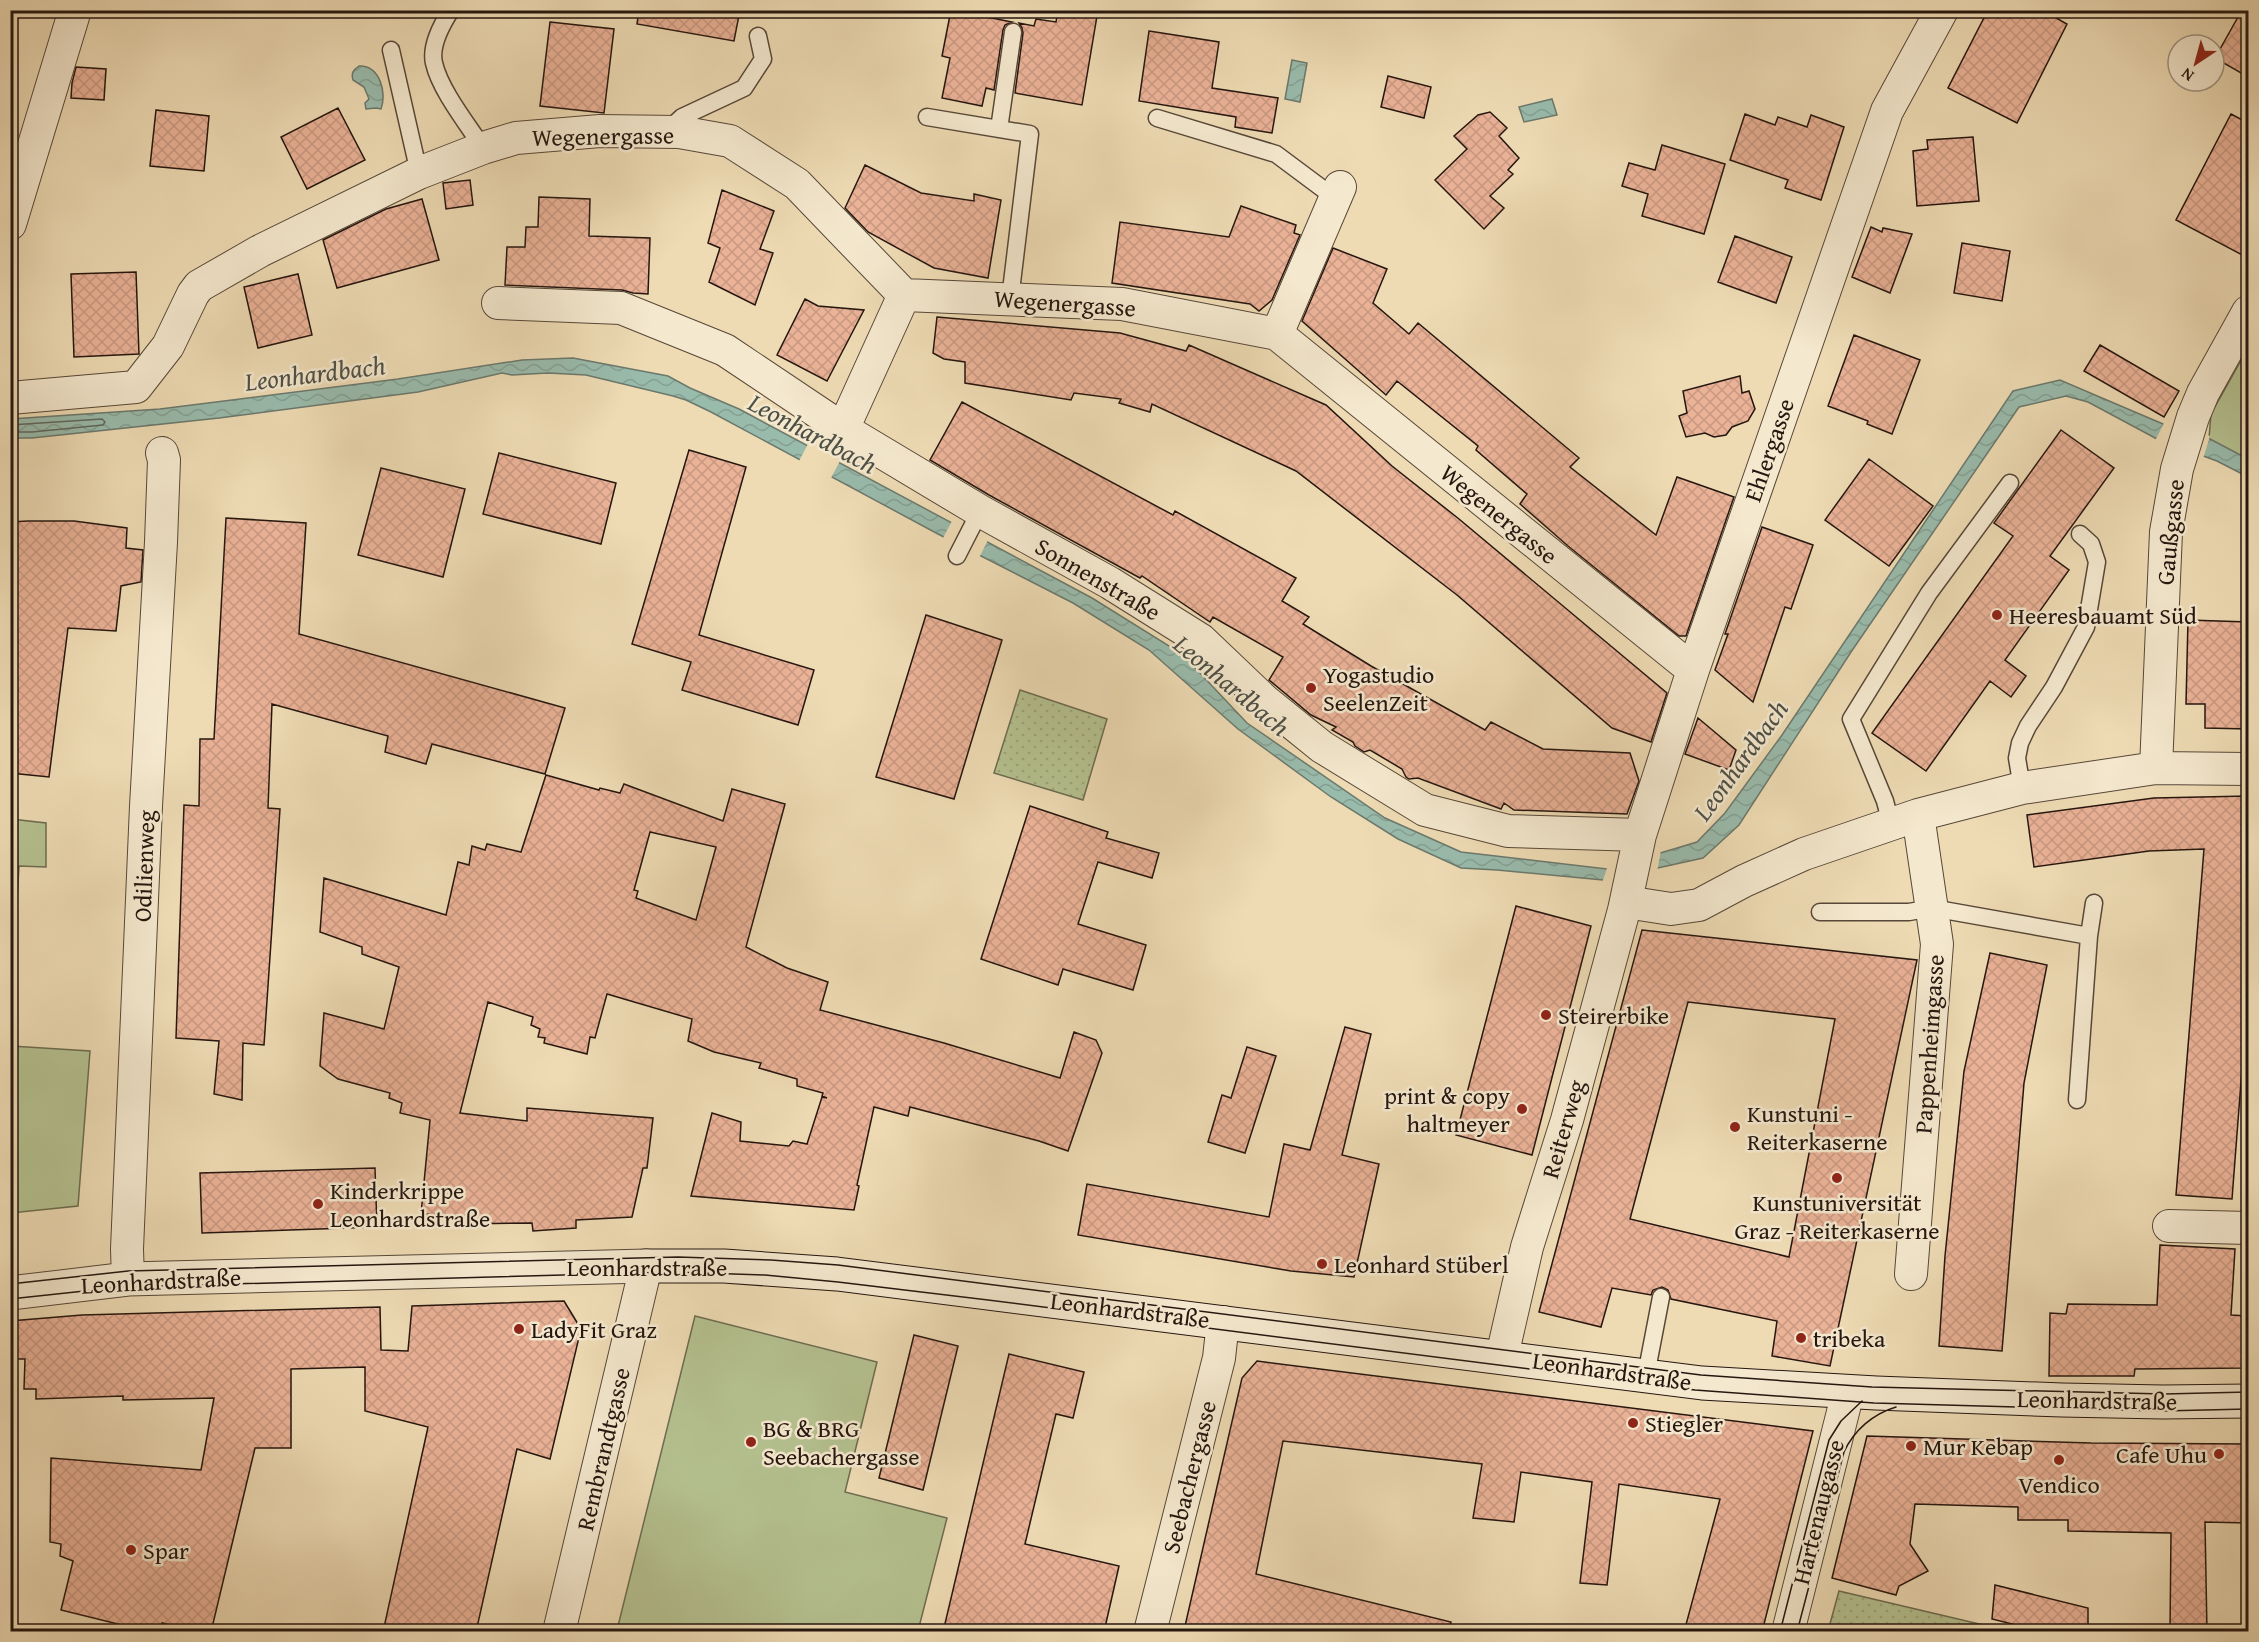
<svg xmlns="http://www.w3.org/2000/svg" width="2259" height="1642" font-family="'Gentium Book Plus',serif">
<defs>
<pattern id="park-dots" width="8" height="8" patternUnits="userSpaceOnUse" patternTransform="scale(1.5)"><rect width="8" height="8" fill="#b5c190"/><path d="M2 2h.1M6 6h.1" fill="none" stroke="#9ca57b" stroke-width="1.8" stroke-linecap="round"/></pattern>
<pattern id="water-waves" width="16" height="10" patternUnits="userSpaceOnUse" patternTransform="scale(1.5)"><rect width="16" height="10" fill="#99bbac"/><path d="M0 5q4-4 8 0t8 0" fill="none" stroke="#84a093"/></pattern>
<pattern id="building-cross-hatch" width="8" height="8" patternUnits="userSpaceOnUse" patternTransform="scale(1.5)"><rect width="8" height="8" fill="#eab297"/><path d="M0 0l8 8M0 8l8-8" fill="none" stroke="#c99881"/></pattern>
</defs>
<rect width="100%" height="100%" fill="#eedbb4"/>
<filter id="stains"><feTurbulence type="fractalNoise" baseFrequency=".00333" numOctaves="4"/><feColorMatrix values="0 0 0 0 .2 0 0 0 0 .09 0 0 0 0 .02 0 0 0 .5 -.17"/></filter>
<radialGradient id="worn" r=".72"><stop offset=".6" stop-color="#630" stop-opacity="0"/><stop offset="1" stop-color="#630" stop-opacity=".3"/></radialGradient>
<path fill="#b5c190" stroke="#6d6c50" stroke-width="1.5" d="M2248,348V469L2208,450L2211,414Z
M11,819L46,823V867L19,866L11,1008Z
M11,1046L90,1051L78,1206L11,1213Z
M695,1316L877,1362L845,1492L947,1518L918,1631L639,1632L618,1626Z"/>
<path fill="url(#park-dots)" stroke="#6d6c50" stroke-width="1.5" d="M1020,690L1107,719L1083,800L994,773Z
M1839,1591L2009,1631H1828Z"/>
<path fill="url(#water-waves)" stroke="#6b796d" stroke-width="1.5" d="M1292,60L1307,63L1300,102L1285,99Z
M359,66C380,65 387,93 381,109L376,108L366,109L365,103L369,99L364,87L353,80C351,73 353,70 359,66Z
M1552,99L1557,115L1524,122L1519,107Z
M573,358L668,376L690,388L739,409L1092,598L1182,654L1247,723L1385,818L1461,852L1607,869L1697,842L1725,813L1782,735L2013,391L2060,380L2163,424L2210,439L2248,459V477L2217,461L2157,439L2088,402L2066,396L2019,407L1851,652L1739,825L1703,858L1603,880L1497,870L1461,868L1398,839L1331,797L1238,729L1149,650L1073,603L938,534L711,412L686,400L673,396L586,375L548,373L512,375L502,373L418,392L219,418L32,438H11V419L160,409L398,379L522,360Z"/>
<path fill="#eedbb4" d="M2165,421L2210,436L2203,459L2155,441Z
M809,442L841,459L830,480L798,463Z
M953,519L989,538L979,558L942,540Z
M1661,850L1657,872L1602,883L1608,865Z"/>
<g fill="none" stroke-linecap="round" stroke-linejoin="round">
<path stroke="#5f685e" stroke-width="1.5" d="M10,425L102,419L105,422L103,425L32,432H10"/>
</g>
<path fill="url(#building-cross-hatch)" stroke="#25160f" stroke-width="1.5" fill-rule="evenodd" d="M639,10H740L734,41L637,24Z
M951,10L1012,22L1005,25L1003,30L994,90L986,88L982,106L942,98L950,58L942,56Z
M1058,10H1098L1082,105L1015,93L1023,33L1022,28L1019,23L1034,26L1036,19L1056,22Z
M1988,10H2042L2067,24L2017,123L1948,88Z
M2242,10H2248V77L2215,58Z
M550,22L614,29L604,113L540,106Z
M1149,31L1219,42L1212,88L1278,98L1272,133L1235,127L1236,117L1139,101Z
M76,67L106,69L104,100L71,98L72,83Z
M1388,76L1431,87L1424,118L1381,107Z
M338,108L365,160L307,189L281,137Z
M156,110L209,116L204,171L150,166Z
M1490,112L1507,128L1499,136L1519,158L1508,170L1513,174L1490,196L1504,208L1484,229L1435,180L1467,149L1454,136L1478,115Z
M1745,114L1775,125L1778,117L1807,127L1811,115L1844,127L1821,200L1785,188L1788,180L1730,160Z
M2231,114L2248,123V258L2176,220Z
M1973,137L1979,201L1917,206L1913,151L1928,149L1927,140Z
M1662,145L1725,164L1704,234L1642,216L1648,194L1622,186L1629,163L1655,170Z
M865,165L921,193L974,201V194L1001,200L988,278L934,268L868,232L845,208Z
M470,180L473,205L446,209L443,183Z
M722,190L774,211L760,249L773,253L755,305L709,282L720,248L708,243Z
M539,197L590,199L589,236L650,238L648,294L633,293L622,290L505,285L507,247H525L526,227H538Z
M422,199L439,260L337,288L323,240L386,209Z
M1241,206L1296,225L1294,233L1300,235L1272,300L1259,311L1250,304L1112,283L1120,222L1229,237Z
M1871,227L1882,232L1883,228L1912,234L1890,293L1852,277Z
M1735,236L1792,257L1776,303L1718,282Z
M1962,243L2010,251L2002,301L1954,293Z
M1333,248L1387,269L1373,303L1409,334L1418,323L1579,458L1570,467L1656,535L1677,477L1734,497L1686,636H1679L1568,546L1520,504L1527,494L1476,450L1478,446L1397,381L1386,395L1302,321Z
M136,272L139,354L74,357L71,274Z
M298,274L312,335L258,348L244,287Z
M805,299L818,306L864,310L827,381L777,355Z
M937,317L1120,333L1186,351L1189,345L1326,405L1392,466L1459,519L1667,693L1651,742L1612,728L1457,595L1296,471L1152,404L1150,412L1119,403L1121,399L1074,393L1071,400L965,383V362L944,359L933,353Z
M1854,335L1920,360L1892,434L1867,424L1868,421L1828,406Z
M2100,345L2179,391L2164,417L2084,371Z
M1740,376L1742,393L1749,391L1755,409L1748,421L1732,427L1726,435L1714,437L1705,433L1686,437L1679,416L1687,413L1683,391Z
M962,402L1173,515L1175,511L1296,578L1282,601L1309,617L1303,624L1371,666L1485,730L1491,722L1543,749L1630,753L1639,781L1627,814L1514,810L1504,803L1501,809L1418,778L1409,779L1406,777L1402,769L1370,750L1364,752L1355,746L1353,742L1332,730L1336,727L1311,715L1269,680L1283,657L1213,617L1210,622L1142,576L1140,578L989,495L930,460Z
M2061,430L2114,468L2050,556L2069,570L2005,660L2026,676L2011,697L1990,681L1926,771L1872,733L2013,536L1994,523Z
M689,450L746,467L699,635L814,670L798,725L682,690L691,662L632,644Z
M499,453L616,483L601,544L483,514Z
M1869,459L1933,506L1889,566L1825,520Z
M381,468L465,489L443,577L358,555Z
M226,518L306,523L299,634L565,708L545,774L432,744L426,764L385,752L388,736L272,704L268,808L280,809L264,1045L243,1043L242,1100L214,1094L219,1041L176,1038L184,805L199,806L200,739H214Z
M28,521H74L127,528L126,548L143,550L141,582L121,586L116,631L68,628L49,777L10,773V522Z
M1762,527L1813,545L1791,609L1785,607L1753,702L1715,670L1728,634H1725Z
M926,615L1002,640L954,799L876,777Z
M2188,620L2248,622L2246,686H2248V729L2205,728V704H2186Z
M1698,718L1736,750L1729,770L1685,754Z
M546,775L599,790L600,788L620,793L624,784L723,821L732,789L785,804L746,947L787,968L828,982L820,1010L944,1043L1060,1078L1074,1032L1096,1040L1102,1053L1068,1151L1039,1141L910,1107L908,1116L874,1107L857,1185L859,1186L854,1210L691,1196L712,1113L741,1122L740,1141L789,1146L793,1141L807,1144L822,1097L827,1098L822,1096L823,1093L797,1086V1079L759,1068L761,1063L714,1052L688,1041L692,1019L607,994L595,1038L590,1037L587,1054L544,1043L545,1038L538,1037L540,1029L531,1025L533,1017L488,1002L460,1113L527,1121V1108L653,1118L647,1168H643L632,1217L576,1220V1228L533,1231L532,1223L462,1224L463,1216L421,1214L430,1120L400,1113L402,1103L389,1098L390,1093L338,1079L320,1066L324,1013L384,1029L399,967L362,954V947L320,932L324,878L446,915L458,862L469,865L472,846L485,850L487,844L521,852ZM650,832L716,847L696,920L636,898L638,891L634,890Z
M2248,796V991L2232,1199L2176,1195L2204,849L2149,851L2034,867L2027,815L2154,798Z
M1030,806L1108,832L1106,838L1159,853L1152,878L1098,862L1078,924L1146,945L1133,990L1063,969L1058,985L981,959Z
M1516,906L1591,926L1532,1155L1456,1135Z
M1642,930L1917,960L1830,1366L1772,1356L1777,1321L1671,1299L1668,1290L1662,1287L1653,1290L1651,1295L1612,1288L1601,1327L1539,1312ZM1688,1002L1835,1019L1789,1257L1630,1219Z
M1990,953L2047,965L2024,1083L2002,1351L1939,1346L1945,1256L1964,1071Z
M1345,1027L1371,1034L1342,1155L1379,1164L1354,1277L1291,1271L1078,1235L1087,1184L1269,1217L1284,1144L1310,1150Z
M1247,1047L1276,1056L1245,1153L1208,1142L1222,1095L1231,1098Z
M375,1168L377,1227L202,1233L200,1173Z
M2160,1245L2235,1249L2231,1315L2248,1316V1368L2135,1369L2134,1376H2049L2050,1313L2066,1314L2068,1304L2157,1305Z
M564,1301L581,1329L550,1459L517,1449L476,1632H383L428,1427L365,1411V1367L291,1369V1448H255L211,1632H199L162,1623L158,1632H150L61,1610L73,1561L60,1556L61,1544L50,1542L51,1458L201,1470L214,1398L123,1400V1396L36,1399V1389H24L25,1359H10V1321L82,1315L380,1307L381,1350L408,1351L412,1306Z
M914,1335L958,1346L923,1490L879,1478Z
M1009,1354L1084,1372L1073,1418L1056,1414L1025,1544L1119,1566L1104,1632H943Z
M1257,1361L1813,1431L1762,1632H1684L1720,1499L1619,1484L1607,1585L1580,1583L1592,1482L1521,1472L1514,1522L1473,1518L1482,1464L1283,1441L1256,1574L1451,1622L1450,1632H1206L1185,1626L1242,1378Z
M1867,1436L2091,1443L2248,1444V1523L2205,1522L2207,1632H2170L2171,1533L2068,1531V1520H2018V1507L1915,1504L1910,1544L1928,1571L1899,1586L1896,1595L1832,1578Z
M1995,1585L2088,1608V1632H2044L1992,1619Z"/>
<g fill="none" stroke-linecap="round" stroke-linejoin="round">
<g stroke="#574738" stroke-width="19">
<path id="service" d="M451,10C442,24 430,46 434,63C440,90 468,125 483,148
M391,50L419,173
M927,117L1030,134L1010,299
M1157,118L1276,154L1335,198
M999,129L1013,32
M667,131L682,117L744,88L763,59L758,36
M957,556L980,511
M2022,788L2017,758L2020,743L2028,726L2054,687L2086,627L2097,562L2091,544L2080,534
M1891,824L1885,801L1851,719L1929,593L2010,483
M1820,912H1909L1932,908L2089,936L2077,1100
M2089,936L2094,903
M1646,1375L1661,1297"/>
</g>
<g stroke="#574738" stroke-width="34">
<path id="minor" d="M10,224L75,10
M498,303L621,308L725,350L843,429L980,511L1110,583L1201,640L1265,701L1322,747L1425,810L1508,831L1640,835
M1277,334L1340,187
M10,398L136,387L168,346L193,294L199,286L260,251L419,173L483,148L516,138L600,131L679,132L730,141L797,184L904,295L1122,304L1277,334L1693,670
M843,429L904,295
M2156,768L2166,532L2177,469L2193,417L2203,393L2248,312
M1626,902L1671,909L1699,905L1744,881L1804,854L1918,815L2022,788L2156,768L2248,769
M2169,1226L2248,1228
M1911,1274L1937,944L1918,815
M128,1279L127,1249L146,806L161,542L164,460L162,453
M1502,1356L1527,1247L1567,1120L1624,910L1640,835L1693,670L1887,111L1942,10
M559,1632L646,1266
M1150,1632L1219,1358L1223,1322
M1788,1632L1848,1392"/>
</g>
<g stroke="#574738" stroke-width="35">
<path id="tertiary" d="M10,1293L128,1279L646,1266"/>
</g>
<g stroke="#25160f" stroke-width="35">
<path id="secondary" d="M646,1266H724L837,1274L1702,1383L1876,1393L2062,1400L2163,1402L2248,1401"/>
</g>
<use href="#service" stroke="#f4e8ce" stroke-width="16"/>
<use href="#minor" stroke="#f4e8ce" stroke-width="32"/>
<use href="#tertiary" stroke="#f4e8ce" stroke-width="33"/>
<use href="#secondary" stroke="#f4e8ce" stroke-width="33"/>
<path stroke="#25160f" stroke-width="1.5" d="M10,1284L128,1271L678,1257L771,1260L838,1265L1701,1375L1872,1387L2164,1394L2248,1392
M10,1299L122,1287L673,1272L765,1275L838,1282L988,1300L1695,1390L1874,1403L2161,1411L2248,1409
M1780,1632L1829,1440L1841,1421L1862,1401
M1797,1632L1844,1452C1854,1430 1873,1414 1896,1407"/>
</g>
<g fill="#8f2418" stroke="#f4e8ce" stroke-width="2">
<circle cx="1997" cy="615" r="6"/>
<circle cx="1311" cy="688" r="6"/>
<circle cx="1546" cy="1015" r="6"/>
<circle cx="1522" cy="1109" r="6"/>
<circle cx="1735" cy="1127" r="6"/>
<circle cx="1837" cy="1178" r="6"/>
<circle cx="318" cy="1204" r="6"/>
<circle cx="1322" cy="1264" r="6"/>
<circle cx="519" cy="1329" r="6"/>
<circle cx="1801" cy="1338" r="6"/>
<circle cx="1633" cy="1423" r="6"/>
<circle cx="751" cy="1442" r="6"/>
<circle cx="1911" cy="1446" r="6"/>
<circle cx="2219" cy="1454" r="6"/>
<circle cx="2059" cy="1460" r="6"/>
<circle cx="131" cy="1550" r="6"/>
</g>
<g text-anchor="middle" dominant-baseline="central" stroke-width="5" stroke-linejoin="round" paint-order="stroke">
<g font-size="24" fill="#25160f" stroke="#f4e8ce">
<text transform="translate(603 136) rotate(-1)">Wegenergasse</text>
<text transform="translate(1065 303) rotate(4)">Wegenergasse</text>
<text transform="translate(1769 450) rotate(-71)">Ehlergasse</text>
<text transform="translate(1499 514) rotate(39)">Wegenergasse</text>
<text transform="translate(2170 532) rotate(-84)">Gaußgasse</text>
<text transform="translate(1098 579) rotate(30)">Sonnenstraße</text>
<text transform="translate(144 866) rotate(-88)">Odilienweg</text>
<text transform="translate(1929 1044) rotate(-86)">Pappenheimgasse</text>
<text transform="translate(1563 1129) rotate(-74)">Reiterweg</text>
<text x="647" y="1267">Leonhardstraße</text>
<text transform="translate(161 1281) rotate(-3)">Leonhardstraße</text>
<text transform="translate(1130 1310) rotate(7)">Leonhardstraße</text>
<text transform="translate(1612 1371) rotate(8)">Leonhardstraße</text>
<text transform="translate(2097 1400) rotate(1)">Leonhardstraße</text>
<text transform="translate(603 1449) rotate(-77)">Rembrandtgasse</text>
<text transform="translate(1189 1477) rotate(-76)">Seebachergasse</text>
<text transform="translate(1818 1512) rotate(-76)">Hartenaugasse</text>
</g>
<g font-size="24" fill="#25160f" stroke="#f4e8ce" text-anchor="start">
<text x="2009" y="615">Heeresbauamt Süd</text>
<text x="1323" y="674">Yogastudio<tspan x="1323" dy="28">SeelenZeit</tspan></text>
<text x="1558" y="1015">Steirerbike</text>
<text x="1510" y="1095" text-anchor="end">print &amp; copy<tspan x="1510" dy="28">haltmeyer</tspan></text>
<text x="1747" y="1113">Kunstuni -<tspan x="1747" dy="28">Reiterkaserne</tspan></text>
<text x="330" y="1190">Kinderkrippe<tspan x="330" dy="28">Leonhardstraße</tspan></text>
<text x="1837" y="1202" text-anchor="middle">Kunstuniversität<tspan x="1837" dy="28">Graz - Reiterkaserne</tspan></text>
<text x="1334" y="1264">Leonhard Stüberl</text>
<text x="531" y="1329">LadyFit Graz</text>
<text x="1813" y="1338">tribeka</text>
<text x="1645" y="1423">Stiegler</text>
<text x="763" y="1428">BG &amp; BRG<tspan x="763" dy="28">Seebachergasse</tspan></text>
<text x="1923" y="1446">Mur Kebap</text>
<text x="2207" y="1454" text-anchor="end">Cafe Uhu</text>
<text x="2059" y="1484" text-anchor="middle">Vendico</text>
<text x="143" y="1550">Spar</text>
</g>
<g font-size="26" font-style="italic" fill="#4e5046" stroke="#f4e8ce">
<text transform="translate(315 373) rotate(-7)">Leonhardbach</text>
<text transform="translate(813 433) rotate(28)">Leonhardbach</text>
<text transform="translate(1232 685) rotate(40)">Leonhardbach</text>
<text transform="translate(1740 760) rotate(-54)">Leonhardbach</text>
</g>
</g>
<rect width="2259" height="1642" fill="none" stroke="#eedbb4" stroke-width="36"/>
<rect x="12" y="12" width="2235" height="1618" fill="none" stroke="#25160f" stroke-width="3"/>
<rect x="18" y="18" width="2223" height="1606" fill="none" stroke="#25160f" stroke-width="1.5"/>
<g transform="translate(2196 63) rotate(216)"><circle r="28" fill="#f4e8ce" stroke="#a19482" stroke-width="1.5"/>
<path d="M0-4.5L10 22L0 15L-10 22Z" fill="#8f2418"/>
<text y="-9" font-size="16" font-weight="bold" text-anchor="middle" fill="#25160f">N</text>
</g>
<rect width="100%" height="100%" filter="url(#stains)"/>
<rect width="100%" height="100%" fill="url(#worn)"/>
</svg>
